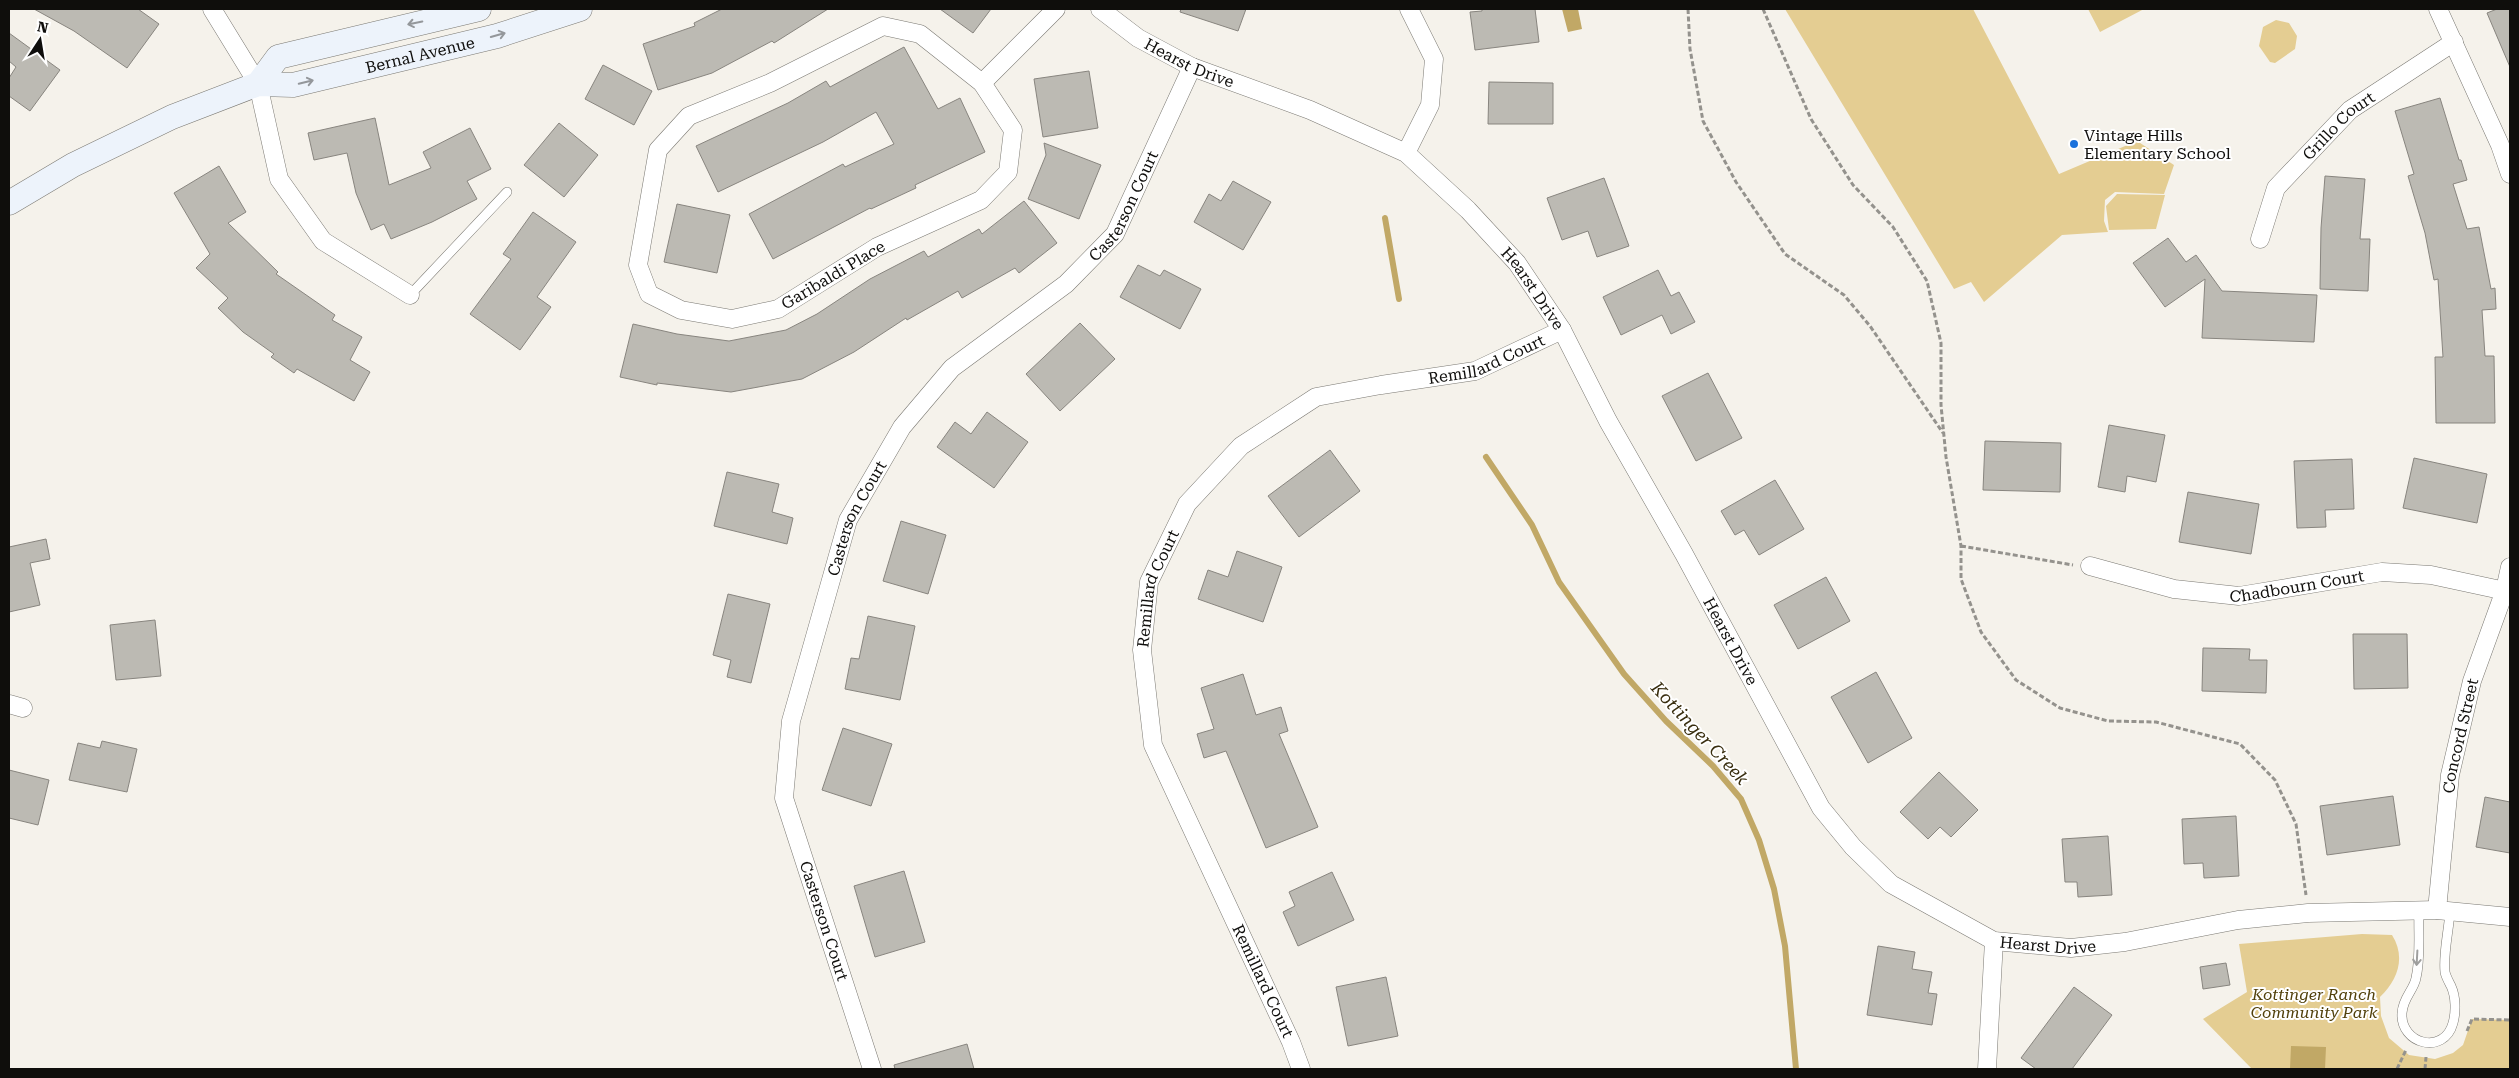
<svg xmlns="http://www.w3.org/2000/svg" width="2519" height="1078" font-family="'Roboto Serif',serif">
<rect width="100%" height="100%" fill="#f5f2eb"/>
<path fill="#e4cd92" d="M1785,9H1973L2059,174L2137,141L2174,165L2164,194L2115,192L2105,200L2104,221L2108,232L2062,235L1984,302L1971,282L1954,289Z
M2088,9H2144L2100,32Z
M2276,20L2289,23L2297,36L2295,49L2275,63L2270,62L2259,46L2263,27Z
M2117,194L2165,195L2156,229L2109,230L2106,206Z
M2362,934L2392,935C2406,957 2398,980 2380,997L2381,1016L2389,1038L2409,1055L2435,1059L2453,1053L2463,1045L2472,1019L2510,1020V1069H2252L2203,1019L2247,992L2239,944Z"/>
<path fill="#c1a866" d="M1562,9H1578L1582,29L1568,32Z
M2291,1046L2326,1047L2325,1069H2290Z"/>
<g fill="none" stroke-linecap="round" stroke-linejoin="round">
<path stroke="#c1a866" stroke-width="6" d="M1385,218L1399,299
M1486,457L1532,525L1559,582L1624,674L1666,721L1713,766L1741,799L1759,840L1774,889L1785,946L1796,1069"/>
</g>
<path fill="#bcbab3" stroke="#88857f" d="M34,9H138L159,24L127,68L74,31Z
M722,9H828L774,43L772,41L712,73L658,90L643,44L695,26L694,23Z
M940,9H991L973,33Z
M1181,9H1246L1238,31L1180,12Z
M1482,9H1535L1539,42L1475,50L1470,12L1482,11Z
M2497,9H2510V67L2487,13Z
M9,33L60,70L30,111L9,96V78L16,67L9,61Z
M904,47L938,109L960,98L985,152L915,185L916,188L871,209L870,208L773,259L749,214L843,164L845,167L894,144L876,112L823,142L718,192L696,146L788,103L826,81L830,87Z
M603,65L652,91L634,125L585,99Z
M1089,71L1098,128L1043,137L1034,79Z
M1489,82L1553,83V124H1488Z
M2440,98L2459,160H2461L2467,180L2453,184L2467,229L2479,227L2491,289L2495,288L2496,309L2482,310L2485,356H2494L2495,423H2436L2435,357H2443L2438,279L2434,280L2425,233L2408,176L2414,174L2395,111Z
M375,118L389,185L431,168L423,152L470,128L491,169L467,181L477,199L432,222L391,239L384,224L371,230L356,193L347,153L314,160L308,133Z
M559,123L598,155L564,197L524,165Z
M1044,143L1101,165L1079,219L1028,199L1046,155Z
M219,166L246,212L228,223L278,272L276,274L335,315L332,320L362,337L350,360L370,372L354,401L297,369L294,373L271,357L274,354L243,332L218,308L228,298L196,268L210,254L174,193Z
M2325,176L2365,179L2360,239H2370L2368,291L2320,289L2321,228Z
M1604,178L1629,246L1597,257L1588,231L1562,240L1547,198Z
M1233,181L1271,202L1243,250L1194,222L1209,194L1221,201Z
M1024,201L1057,243L1019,273L1015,268L962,298L958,291L907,320L906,318L854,352L802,379L731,392L657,383V385L620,377L633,324L677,334L729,341L786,330L817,314L870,279L924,251L928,257L979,229L982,234Z
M677,204L730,215L717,273L664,262Z
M533,212L576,242L537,297L551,307L520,350L470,314L511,259L503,254Z
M2168,238L2186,262L2196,255L2222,291L2317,295L2314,342L2202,338L2205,279L2165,307L2133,263Z
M1138,265L1160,276L1164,270L1201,289L1180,329L1120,297Z
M1658,270L1671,296L1679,292L1695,322L1671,334L1662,315L1621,335L1603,297Z
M1080,323L1115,359L1060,411L1026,374Z
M1708,373L1742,438L1696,461L1662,396Z
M987,412L1028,442L994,488L937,447L955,422L971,434Z
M2109,425L2165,435L2156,482L2127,476L2125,492L2098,487Z
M1985,441L2061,443L2060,492L1983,490Z
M1330,450L1360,491L1299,537L1268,496Z
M2414,458L2487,474L2477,523L2403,508Z
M2352,459L2354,509L2325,510L2326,527L2297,528L2294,461Z
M727,472L779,484L772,512L793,518L787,544L714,526Z
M1775,480L1804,529L1759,555L1744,530L1735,535L1721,511Z
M2188,492L2259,504L2251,554L2179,542Z
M901,521L946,535L928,594L883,581Z
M46,539L50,559L30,563L40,605L9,612V547Z
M1237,551L1282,567L1263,622L1198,599L1208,570L1228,577Z
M1826,577L1850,621L1798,649L1774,605Z
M728,594L770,604L751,683L727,677L731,660L713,655Z
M868,616L915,626L900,700L845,689L851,658L859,659Z
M155,620L161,676L116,680L110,625Z
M2353,634H2407L2408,688L2354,689Z
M2203,648L2250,649L2249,660H2267L2266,693L2202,691Z
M1876,672L1912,738L1868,763L1831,697Z
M1243,674L1256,715L1281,707L1288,731L1279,734L1318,827L1266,848L1226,751L1204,758L1197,734L1214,729L1201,688Z
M843,728L892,744L871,806L822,790Z
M102,741L137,749L127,792L69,780L78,743L100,748Z
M9,770L49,780L38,825L9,818Z
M1939,772L1978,810L1951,837L1940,827L1928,839L1900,812Z
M2393,796L2400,845L2327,855L2320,806Z
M2485,797L2510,802V853L2476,847Z
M2236,816L2239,876L2204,878L2203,863L2184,864L2182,819Z
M2108,836L2112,895L2078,897L2077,882H2065L2062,839Z
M904,871L925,942L875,957L854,886Z
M1332,872L1354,920L1298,946L1283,912L1295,906L1289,892Z
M1878,946L1915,952L1912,969L1932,972L1928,993L1937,994L1932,1025L1867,1015Z
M2226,963L2230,985L2203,989L2200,967Z
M1386,977L1398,1036L1348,1046L1336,987Z
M2074,987L2112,1015L2072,1069H2036L2021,1058Z
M967,1044L974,1069H895L894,1065Z"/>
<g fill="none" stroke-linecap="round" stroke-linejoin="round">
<g stroke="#7b7973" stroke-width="10">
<path id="service" d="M410,295L507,192
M2419,910C2418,931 2421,957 2416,978C2414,990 2403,997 2402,1013C2400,1044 2444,1056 2453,1023C2456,1012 2456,997 2451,986C2449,982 2446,977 2445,972C2443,953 2449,930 2450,911"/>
</g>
<g stroke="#7b7973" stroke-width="19">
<g id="minor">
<path d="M212,9L258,84L279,179L323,241L410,295"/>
<path id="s1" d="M1100,9L1138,38L1192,67L1310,110L1406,153L1468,210L1517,263L1562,330L1608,421L1684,554L1821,808L1853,847L1891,884L1994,941L2071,948L2125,942L2238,920L2308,913L2437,910L2510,917"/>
<path d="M2438,9L2500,145L2510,174"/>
<path d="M883,26L920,34L982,83L1013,130L1008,172L981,200L877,247L778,309L732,319L681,310L649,294L638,265L658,150L689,116L770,83Z"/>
<path d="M982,83L1056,9"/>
<path d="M1406,153L1430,105L1434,59L1409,9"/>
<path id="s2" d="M2260,239L2276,188L2350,110L2454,42"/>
<path id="s3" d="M2090,566L2174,589L2239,596L2382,572L2431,575L2510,592"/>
<path d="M9,704L23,708"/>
<path id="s4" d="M2437,910L2450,775L2472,681L2505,590L2510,567"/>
<path id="s5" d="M872,1069L784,798L791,721L848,520L902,427L952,368L1066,284L1115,234L1192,67"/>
<path id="s6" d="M1301,1069L1291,1042L1153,745L1142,650L1149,582L1187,504L1241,446L1316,397L1381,385L1475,371L1562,330"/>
<path d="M1987,1069L1994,941"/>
</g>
</g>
<g stroke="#7b7973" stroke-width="25">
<g id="secondary">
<path d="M258,84L278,57L479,9"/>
<path id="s7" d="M9,203L73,165L172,117L258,84L293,85L497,36L580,9"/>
</g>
</g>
<path stroke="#94928d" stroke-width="3" stroke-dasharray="5 2.5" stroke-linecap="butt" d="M1688,9L1690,49L1703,121L1736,182L1785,254L1844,295L1870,326L1943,433
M1763,9L1811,119L1853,185L1893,227L1927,281L1941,343V405L1946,457L1961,546V579L1981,632L2016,680L2060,708L2108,721L2156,722L2240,744L2275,780L2296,824L2306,895
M1961,546L2073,565
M2467,1031L2472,1019L2510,1020
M2397,1069L2406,1050
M2425,1069L2426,1057"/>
<use href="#service" stroke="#fff" stroke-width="9"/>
<use href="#minor" stroke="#fff" stroke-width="18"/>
<use href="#secondary" stroke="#edf3fb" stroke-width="24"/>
</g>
<defs><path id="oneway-shaft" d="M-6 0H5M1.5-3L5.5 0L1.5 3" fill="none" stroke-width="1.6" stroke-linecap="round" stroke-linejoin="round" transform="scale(1.25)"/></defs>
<g stroke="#94979b">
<use href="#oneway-shaft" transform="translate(415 23) rotate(168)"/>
<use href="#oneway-shaft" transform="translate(498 35) rotate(-16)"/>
<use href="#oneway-shaft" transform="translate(306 82) rotate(-14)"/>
</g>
<use stroke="#9f9f9e" href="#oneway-shaft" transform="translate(2417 958) rotate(93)"/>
<circle fill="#1c72dc" stroke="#fff" stroke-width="2" cx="2074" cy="144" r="5"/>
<g text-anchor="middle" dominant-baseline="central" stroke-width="4" stroke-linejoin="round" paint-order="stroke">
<g font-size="16" fill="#0f0e0c" stroke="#fff">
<text stroke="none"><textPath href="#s7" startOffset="442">Bernal Avenue</textPath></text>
<text stroke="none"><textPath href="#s1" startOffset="105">Hearst Drive</textPath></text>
<text stroke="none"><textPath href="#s2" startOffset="142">Grillo Court</textPath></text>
<text stroke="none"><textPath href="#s5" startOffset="996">Casterson Court</textPath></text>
<text transform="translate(833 275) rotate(-31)">Garibaldi Place</text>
<text stroke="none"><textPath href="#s1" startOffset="526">Hearst Drive</textPath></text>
<text stroke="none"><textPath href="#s6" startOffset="951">Remillard Court</textPath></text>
<text stroke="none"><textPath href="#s5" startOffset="576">Casterson Court</textPath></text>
<text stroke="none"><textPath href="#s3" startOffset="211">Chadbourn Court</textPath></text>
<text stroke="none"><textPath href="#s6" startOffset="516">Remillard Court</textPath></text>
<text stroke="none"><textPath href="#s1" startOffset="931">Hearst Drive</textPath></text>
<text stroke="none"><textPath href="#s4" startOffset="176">Concord Street</textPath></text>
<text transform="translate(824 921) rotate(72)">Casterson Court</text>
<text stroke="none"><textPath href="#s1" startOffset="1396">Hearst Drive</textPath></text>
<text transform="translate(1263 981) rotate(65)">Remillard Court</text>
</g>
<g font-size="16" fill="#0f0e0c" stroke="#fff" text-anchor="start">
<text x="2084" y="135">Vintage Hills<tspan x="2084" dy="18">Elementary School</tspan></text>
</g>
<g font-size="16" font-style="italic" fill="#52410b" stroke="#fff">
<text x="2314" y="994">Kottinger Ranch<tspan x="2314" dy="18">Community Park</tspan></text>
</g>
<g font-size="18" font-style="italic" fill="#392e0f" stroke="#fff">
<text transform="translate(1700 733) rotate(47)">Kottinger Creek</text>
</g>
</g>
<rect width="2519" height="1078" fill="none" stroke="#0f0e0c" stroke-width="20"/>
<g transform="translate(40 40) rotate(12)" stroke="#ffffff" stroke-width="4" paint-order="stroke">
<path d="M0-4L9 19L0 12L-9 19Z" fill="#0f0e0c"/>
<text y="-8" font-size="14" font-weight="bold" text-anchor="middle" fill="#0f0e0c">N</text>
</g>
</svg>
